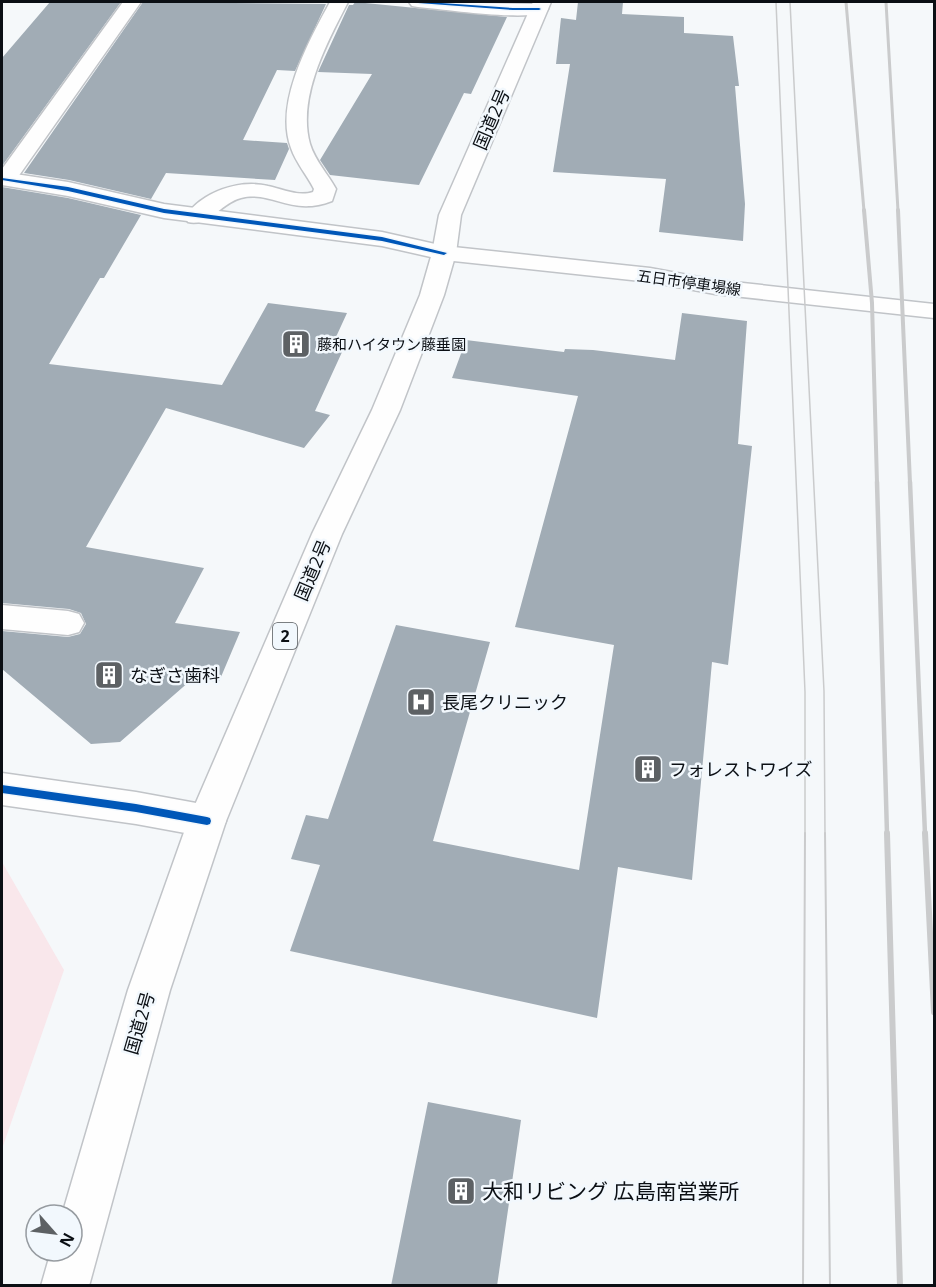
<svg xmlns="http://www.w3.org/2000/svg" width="936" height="1287" font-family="'Open Sans','Noto Sans JP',sans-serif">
<rect width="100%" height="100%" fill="#f5f8fa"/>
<path fill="#f9e7eb" d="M2,862L64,970L2,1149Z"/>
<path fill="#a1acb5" d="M50,2H121L2,166V58Z
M143,2L326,4L295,71L277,70L243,140L287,143L289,149L275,180L166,173L151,199L69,180L24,173Z
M355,2L507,17L471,94L464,93L419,185L330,175L320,160L372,74L318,72L349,5H353Z
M578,2H623L622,14L684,17V33L733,36L739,86H735L745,204L743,241L659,232L666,179L553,172L570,64H556L561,18L576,20Z
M2,187L68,198L141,215L104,278H100L49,364L222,385L268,303L347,313L336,337L348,339L315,411L330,415L304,448L166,408L86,547L204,568L175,623L240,632L218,684L198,674L120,742L91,744L2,669V631L68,637L80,634L86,624L81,613L69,609L2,603Z
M682,313L747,321L738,444L752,446L728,665L712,662L692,880L618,867L597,1018L290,951L320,865L291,859L306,815L328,819L396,625L490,642L433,841L579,870L614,645L515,627L578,396L452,378L466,340L564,352L565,349L593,350L675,360Z
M428,1102L521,1120L497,1286H391Z"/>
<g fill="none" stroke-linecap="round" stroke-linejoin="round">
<g stroke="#c1c4c8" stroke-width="3">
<path id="street" d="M123,2H141L13,184L2,185V169Z
M330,2H348C327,43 297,97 310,144C315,161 328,174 336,189L332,201C291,217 272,190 241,198C221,203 209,227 188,222L185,217C202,192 239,179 268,186C283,189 298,197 313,192L314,189C307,175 296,163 291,148C274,103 309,41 330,2Z
M409,2L539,4L545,5L548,9L545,13C516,20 451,10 418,7L412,6Z
M2,605L68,611L79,614L84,623L79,632L68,635L2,629Z"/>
</g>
<g stroke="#c1c4c8" stroke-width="3">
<path id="secondary" d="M2,172L68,182L164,204L382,232L444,246L650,268L715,280L934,304V318L715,294L650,282L444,260L382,246L164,218L68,196L2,185Z
M2,773L136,792L207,805L220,809L226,821L220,833L207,837L136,824L2,805Z"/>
</g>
<g stroke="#c1c4c8" stroke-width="3">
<path id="highway" d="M533,2H551L461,215L456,253L444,295L400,410L342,534L226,821L170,990L89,1286H41L51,1251H72V1215H62L128,990L188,821L312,534L372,410L420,295L432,253L439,215Z"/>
</g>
<use href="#street" fill="#fefefe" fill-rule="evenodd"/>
<use href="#secondary" fill="#fefefe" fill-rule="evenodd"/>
<use href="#highway" fill="#fefefe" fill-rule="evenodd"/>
<path stroke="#cacbcc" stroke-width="1.5" d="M776,2L805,692V834
M790,2L824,691L825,834"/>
<path stroke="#cacbcc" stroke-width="2" d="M825,833L830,1286
M803,1286L805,833"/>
<path stroke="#cacbcc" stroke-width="3" d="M846,2L864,211
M886,2L898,211"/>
<path stroke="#cacbcc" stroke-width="4" d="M864,210L872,303L877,483
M898,210L910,483"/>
<path stroke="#cacbcc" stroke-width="4.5" d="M877,482L887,834
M910,482L925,834"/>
<path stroke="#cacbcc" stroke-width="6" d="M887,833L900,1286
M925,833L934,1012"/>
<g stroke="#f2f8fd" stroke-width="3">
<path id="cycleway" d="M416,2H427L513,8H539L541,9L539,10H513L418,3Z
M2,178L68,187L164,209L382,237L447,253L444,255L382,241L164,213L68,191L2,180Z
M2,785L136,804L207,817L210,818L211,821L210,824L207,825L136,812L2,793Z"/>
</g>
<use href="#cycleway" fill="#0057b8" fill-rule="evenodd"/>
</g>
<defs>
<g id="building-square" transform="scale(1.5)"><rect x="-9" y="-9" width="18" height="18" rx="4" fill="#5d6164" stroke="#f2f8fd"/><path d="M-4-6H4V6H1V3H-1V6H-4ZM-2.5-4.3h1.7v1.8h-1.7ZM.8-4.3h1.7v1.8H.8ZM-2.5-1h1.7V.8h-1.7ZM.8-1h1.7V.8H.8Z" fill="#fff"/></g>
<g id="hospital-square" transform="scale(1.5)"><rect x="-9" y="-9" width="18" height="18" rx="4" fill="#5d6164" stroke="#f2f8fd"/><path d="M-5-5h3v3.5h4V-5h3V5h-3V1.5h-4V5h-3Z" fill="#fff"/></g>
</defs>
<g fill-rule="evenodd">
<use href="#building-square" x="296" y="344"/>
<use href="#building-square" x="109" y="675"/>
<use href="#hospital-square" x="421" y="702"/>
<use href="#building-square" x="648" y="769"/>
<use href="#building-square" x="461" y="1191"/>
</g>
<g text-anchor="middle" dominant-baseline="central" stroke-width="5" stroke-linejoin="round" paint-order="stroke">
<g font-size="15" fill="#0b0f14" stroke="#f2f8fd">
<text transform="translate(689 282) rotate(8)">五日市停車場線</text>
</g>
<g font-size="15" fill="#0b0f14" stroke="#f2f8fd" text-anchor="start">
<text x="317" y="344">藤和ハイタウン藤垂園</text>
</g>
<rect fill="#f2f8fd" stroke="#50555a" stroke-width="1.5" x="273" y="623" width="24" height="26" rx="4.5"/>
<g font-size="16" font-weight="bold" fill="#0b0f14">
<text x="285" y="636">2</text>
</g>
<g font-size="18" fill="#0b0f14" stroke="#f2f8fd">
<text transform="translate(491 119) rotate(-67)">国道2号</text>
<text transform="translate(312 570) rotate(-67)">国道2号</text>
<text transform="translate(139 1023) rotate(-74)">国道2号</text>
</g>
<g font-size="18" fill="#0b0f14" stroke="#f2f8fd" text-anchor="start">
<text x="130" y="675">なぎさ歯科</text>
<text x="442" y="702">長尾クリニック</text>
<text x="669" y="769">フォレストワイズ</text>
</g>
<g font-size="21" fill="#0b0f14" stroke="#f2f8fd" text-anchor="start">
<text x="482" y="1191">大和リビング 広島南営業所</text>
</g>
</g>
<rect width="936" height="1287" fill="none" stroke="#0b0f14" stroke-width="6"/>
<g transform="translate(54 1233) rotate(118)"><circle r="28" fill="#f2f8fd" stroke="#969ba0" stroke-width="1.5"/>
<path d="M0-4.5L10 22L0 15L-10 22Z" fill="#5d6164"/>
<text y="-9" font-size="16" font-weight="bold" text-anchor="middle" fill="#0b0f14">N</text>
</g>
</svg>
